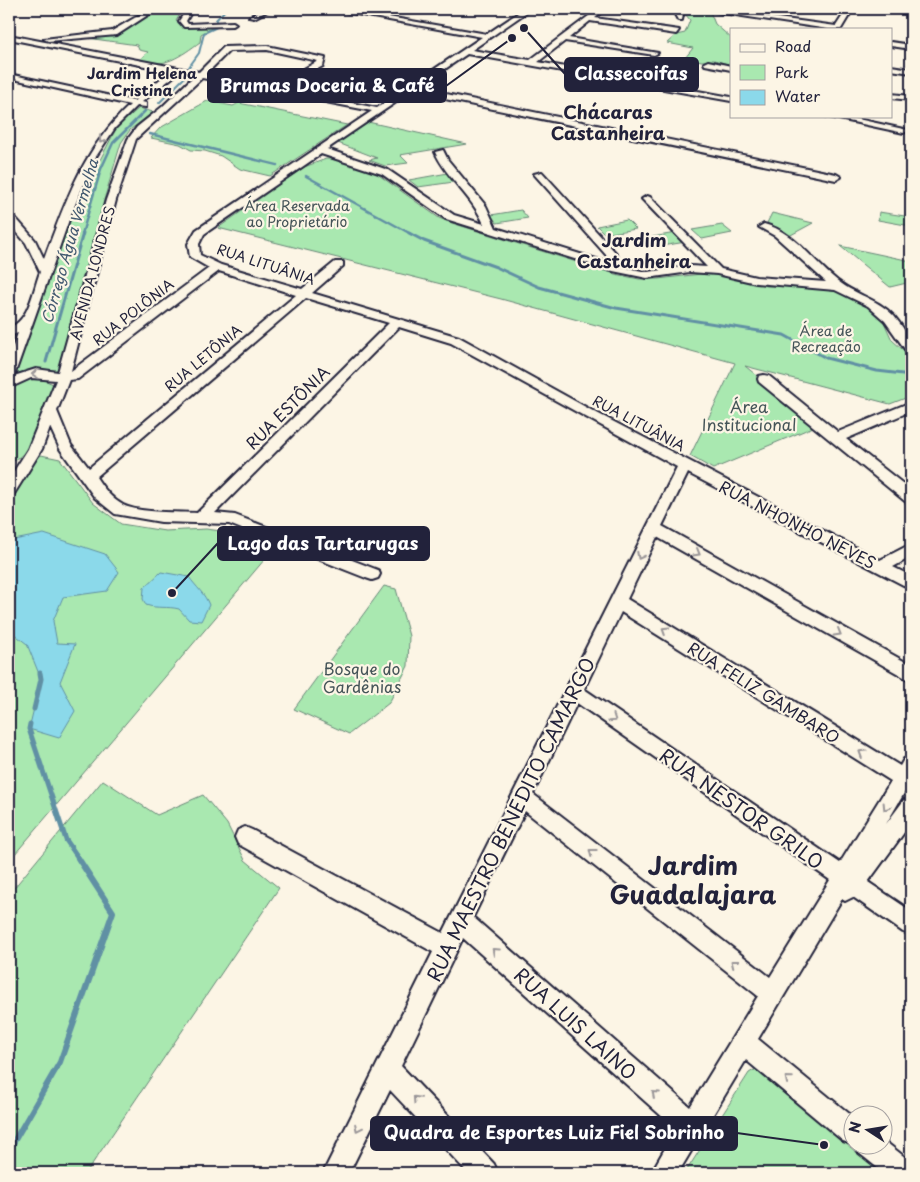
<svg xmlns="http://www.w3.org/2000/svg" width="920" height="1182" font-family="'Playpen Sans',sans-serif">
<rect width="100%" height="100%" fill="#fcf5e5"/>
<filter id="ink" filterUnits="userSpaceOnUse"><feTurbulence type="fractalNoise" baseFrequency=".02" numOctaves="2"/><feDisplacementMap in="SourceGraphic" scale="10" xChannelSelector="R" yChannelSelector="G"/><feConvolveMatrix kernelMatrix="1 2 1 2 8 2 1 2 1" color-interpolation-filters="sRGB"/></filter>
<g filter="url(#ink)">
<path fill="#a9e8b0" stroke="#668576" d="M156,9H183L176,21C185,32 203,26 217,25L201,34L200,42C182,55 162,71 140,59L148,52L139,50L137,45L87,38L116,35Z
M681,9H709L715,24L731,38V65L714,60L702,61L685,58L693,48L667,43L676,35L685,33L690,20Z
M207,101L233,106L239,103L347,125L270,176L240,169L221,156L205,151L191,150L180,144L151,138L160,128Z
M139,108L153,112L130,130L121,143L104,200L62,376L38,371L11,380L72,214L117,127Z
M368,122L467,144L400,155L408,163L385,166L369,160L377,158L338,143Z
M326,159H336L376,173L439,218L452,223L615,274L639,279H658L701,274L724,275L767,286H808L838,292L872,309L883,320L892,340L911,357V396L890,404L745,366L818,425L713,469L690,456L735,363L501,299L218,228L304,167Z
M448,173L454,182L418,187L409,180Z
M521,210L528,218L497,223L491,215Z
M879,212L911,217V226L878,220Z
M772,213L813,223L789,236L767,223Z
M627,220L636,229L605,234L597,226Z
M722,225L732,233L702,239L692,230Z
M676,233L686,242L655,247L646,238Z
M840,246L911,261V282L890,287Z
M31,378L42,379L53,384L31,447L16,460L9,462V393L19,382Z
M41,455L60,459L93,503L121,524L165,531L206,529L244,534L276,546L9,861V496L24,473Z
M384,586L396,589L409,636L408,666L389,703L349,734L294,709Z
M103,780L157,815L203,795L227,824L245,860L279,888L86,1173H9V1100L12,1091L9,1088V894Z
M754,1070L764,1075L881,1173H685L749,1073Z"/>
<path fill="#8bd9ea" stroke="#6190a4" d="M44,534L105,554L119,572L107,591L63,597L53,621L57,643L75,644L60,682L75,711L59,738L29,729L41,679L27,644L9,630V541Z
M161,572L189,577C196,587 205,594 209,605L201,621L189,620L179,609C168,606 157,609 146,605L143,599L144,588Z"/>
<g fill="none" stroke-linecap="round" stroke-linejoin="round">
<path stroke="#6190a4" stroke-width="2" d="M216,20L226,9
M189,67L199,53L204,33L217,27
M159,103L184,78"/>
<path stroke="#6190a4" stroke-width="2.5" d="M150,134L277,165
M306,176L411,234
M82,234L101,169L113,143L145,111"/>
<path stroke="#6190a4" stroke-width="3" d="M409,233L424,241L496,267L539,287L616,308L784,335L826,358L877,371L911,375
M46,362L83,233"/>
<path stroke="#6190a4" stroke-width="5" d="M34,709L41,679L40,673
M30,724L29,729L66,840L79,859"/>
<path stroke="#6190a4" stroke-width="6" d="M9,1150L60,1062L113,912L78,858"/>
<g stroke="#22223b" stroke-width="4">
<path id="minor" d="M150,9H157L117,35L48,41L44,39L112,31Z
M187,9H193L186,21L188,24L233,22L236,24L233,26L184,27L179,21Z
M263,9H271L254,18L249,17Z
M329,9H342L487,34L524,9H531L472,50L530,60L598,9H605L595,18L679,30L676,34L590,21L569,38L658,53L654,55L565,41L538,62L731,97V101L467,54L417,88L836,174L841,177L836,180L411,92L327,149L388,170L454,215L484,224C472,196 447,179 435,152L443,150L448,160L486,206L496,228L609,263L607,256L534,174L542,172L616,253L622,267L647,272L690,266L707,267L644,201L642,199L647,196L650,197L721,269L756,277L826,282L775,236L759,227L764,224C796,232 816,266 842,284C859,296 879,300 894,316C903,327 911,338 911,353L907,352L885,321L868,306L835,290L756,283L717,274L690,272L647,278L613,271L446,219L382,174L321,154L204,234L199,244L200,255L221,265L302,289L335,262H343V266L312,293L459,337L591,410L880,560L911,544V557L893,567L911,576V589L688,473L662,526L911,665V681L657,537L627,599L900,766L904,759L911,757V792L906,790L886,824L904,800L911,798V823L868,882L911,911V935L903,932L853,897L845,901L842,899L758,1039L852,1116V1144L843,1141L746,1060L678,1173H651L676,1129L463,938L401,1066L494,1164L498,1173H468L390,1090L349,1173H323L433,952L238,844L235,837L238,830L245,827L252,830L443,933L677,467L451,343L399,327L215,513L235,515L378,570L380,574L378,578L372,580L366,578L229,524L161,522L115,514L95,498L60,449L50,427L42,449L14,494L9,495V479L28,449L56,380L31,378L9,388V379L12,377L9,378V357L18,333L9,336V328C29,321 33,291 40,272L26,243L9,223V214L13,215L35,240L44,259C66,200 83,149 130,105L9,78V74L134,101L170,71L9,39V35L199,72L224,47L267,46L325,58L323,66L310,73L306,79L309,82L337,91L333,93L303,86L298,79L304,69L318,61L267,50L229,51L206,74L377,108L482,37ZM178,73L194,76L162,107L137,127L128,139L106,200L58,372L36,369L14,376L71,214L95,158L115,128L137,106L146,107V103L142,102ZM202,78L372,111L196,230L188,244L190,257L209,268L71,371L116,200L136,139ZM219,271L296,295L89,468L71,445L57,411L69,380L78,379ZM306,298L389,323L197,513C179,512 138,513 123,505C112,499 103,488 96,477ZM621,612L891,781L840,863L584,689ZM577,703L830,880L770,977L533,794ZM525,811L758,996L690,1107L473,917Z
M672,9H678L683,15L682,20H678Z
M713,9L836,26L847,9H853L841,29H828L716,12Z
M891,42L911,45V49L891,46Z
M708,61L731,66V70L705,65L704,63Z
M891,66L911,69V73L891,70Z
M891,94L911,96V100L891,98Z
M825,116H844L908,130L904,133Z
M764,375L769,376L838,432L911,402V411L846,439L911,490V503L906,502L759,382L758,379L759,376Z
M882,1139L911,1162V1173H884L859,1153L856,1144H882Z"/>
</g>
<use href="#minor" fill="#fcf5e5" fill-rule="evenodd"/>
</g>
<defs><path id="oneway-chevron" d="M-2-3.5L2.5 0L-2 3.5" fill="none" stroke-width="1.6" stroke-linecap="round" stroke-linejoin="round" transform="scale(1.25)"/></defs>
<g stroke="#9a9698">
<use href="#oneway-chevron" transform="translate(102 140) rotate(127)"/>
<use href="#oneway-chevron" transform="translate(35 374) rotate(175)"/>
<use href="#oneway-chevron" transform="translate(697 553) rotate(30)"/>
<use href="#oneway-chevron" transform="translate(640 556) rotate(117)"/>
<use href="#oneway-chevron" transform="translate(665 630) rotate(-148)"/>
<use href="#oneway-chevron" transform="translate(838 633) rotate(30)"/>
<use href="#oneway-chevron" transform="translate(613 719) rotate(35)"/>
<use href="#oneway-chevron" transform="translate(862 753) rotate(-148)"/>
<use href="#oneway-chevron" transform="translate(886 807) rotate(122)"/>
<use href="#oneway-chevron" transform="translate(592 852) rotate(-142)"/>
<use href="#oneway-chevron" transform="translate(495 951) rotate(-138)"/>
<use href="#oneway-chevron" transform="translate(734 963) rotate(-142)"/>
<use href="#oneway-chevron" transform="translate(788 1079) rotate(-140)"/>
<use href="#oneway-chevron" transform="translate(655 1094) rotate(-138)"/>
<use href="#oneway-chevron" transform="translate(416 1099) rotate(-133)"/>
<use href="#oneway-chevron" transform="translate(358 1128) rotate(116)"/>
</g>
</g>
<g text-anchor="middle" dominant-baseline="central" stroke-width="4.5" stroke-linejoin="round" paint-order="stroke">
<g font-size="14" fill="#445458" stroke="#fcf5e5">
<text x="297" y="205">Área Reservada<tspan x="297" dy="16">ao Proprietário</tspan></text>
<text x="826" y="330">Área de<tspan x="826" dy="16">Recreação</tspan></text>
</g>
<g font-size="14" fill="#22223b" stroke="#fcf5e5">
<text transform="translate(266 264) rotate(18)">RUA LITUÂNIA</text>
<text transform="translate(92 273) rotate(-75)">AVENIDA LONDRES</text>
<text transform="translate(133 312) rotate(-38)">RUA POLÔNIA</text>
<text transform="translate(203 358) rotate(-40)">RUA LETÔNIA</text>
<text transform="translate(639 423) rotate(28)">RUA LITUÂNIA</text>
</g>
<g font-size="15" font-weight="bold" fill="#22223b" stroke="#fcf5e5">
<text x="142" y="72">Jardim Helena<tspan x="142" dy="17">Cristina</tspan></text>
</g>
<g font-size="15" font-style="italic" fill="#425970" stroke="#fcf5e5">
<text transform="translate(69 241) rotate(-74)">Córrego Água Vermelha</text>
</g>
<g font-size="16" fill="#445458" stroke="#fcf5e5">
<text x="749" y="406">Área<tspan x="749" dy="18">Institucional</tspan></text>
<text x="362" y="668">Bosque do<tspan x="362" dy="18">Gardênias</tspan></text>
</g>
<g font-size="16" fill="#22223b" stroke="#fcf5e5">
<text transform="translate(287 407) rotate(-45)">RUA ESTÔNIA</text>
<text transform="translate(798 524) rotate(27)">RUA NHONHO NEVES</text>
<text transform="translate(764 692) rotate(32)">RUA FELIZ GAMBARO</text>
</g>
<g font-size="18" font-weight="bold" fill="#22223b" stroke="#fcf5e5">
<text x="608" y="111">Chácaras<tspan x="608" dy="21">Castanheira</tspan></text>
<text x="634" y="239">Jardim<tspan x="634" dy="21">Castanheira</tspan></text>
</g>
<g font-size="19" fill="#22223b" stroke="#fcf5e5">
<text transform="translate(742 808) rotate(35)">RUA NESTOR GRILO</text>
<text transform="translate(510 819) rotate(-64)">RUA MAESTRO BENEDITO CAMARGO</text>
<text transform="translate(576 1023) rotate(42)">RUA LUIS LAINO</text>
</g>
<g font-size="25" font-weight="bold" fill="#22223b" stroke="#fcf5e5">
<text x="693" y="865">Jardim<tspan x="693" dy="29">Guadalajara</tspan></text>
</g>
</g>
<path fill="none" stroke="#22223b" stroke-width="2" d="M524 28L565 74M512 38L446 86M172 593L218 543M824 1145L737 1133"/>
<g fill="#22223b" stroke="#fcf5e5" stroke-width="2">
<circle cx="524" cy="28" r="5"/>
<circle cx="512" cy="38" r="5"/>
<circle cx="172" cy="593" r="5"/>
<circle cx="824" cy="1145" r="5"/>
</g>
<g fill="#22223b" stroke="#22223b" stroke-width="2">
<rect x="565" y="58" width="133" height="33" rx="5"/>
<rect x="208" y="69" width="238" height="33" rx="5"/>
<rect x="218" y="527" width="211" height="33" rx="5"/>
<rect x="371" y="1117" width="366" height="33" rx="5"/>
</g>
<g font-size="18" text-anchor="middle" font-weight="bold" fill="#fff">
<text x="631" y="80">Classecoifas</text>
<text x="327" y="92">Brumas Doceria &amp; Café</text>
<text x="323" y="550">Lago das Tartarugas</text>
<text x="554" y="1139">Quadra de Esportes Luiz Fiel Sobrinho</text>
</g>
<rect width="920" height="1182" fill="none" stroke="#fcf5e5" stroke-width="30"/>
<rect x="15" y="15" width="890" height="1152" fill="none" stroke="#22223b" stroke-width="2" filter="url(#ink)"/>
<rect x="730" y="28" width="162" height="90" fill="#fcf5e5" stroke="#a5a1a1"/>
<rect x="740" y="44" width="25" height="8" fill="#fcf5e5" stroke="#a5a1a1"/>
<text x="775" y="52" font-size="15" fill="#22223b">Road</text>
<rect x="740" y="65" width="25" height="15" fill="#a9e8b0" stroke="#a5a1a1"/>
<text x="775" y="78" font-size="15" fill="#22223b">Park</text>
<rect x="740" y="90" width="25" height="15" fill="#8bd9ea" stroke="#a5a1a1"/>
<text x="775" y="102" font-size="15" fill="#22223b">Water</text>
<g transform="translate(868 1130) rotate(282)"><circle r="24" fill="#fcf5e5" stroke="#a5a1a1"/>
<path d="M0-4L9 19L0 12L-9 19Z" fill="#22223b"/>
<text y="-8" font-size="14" font-weight="bold" text-anchor="middle" fill="#22223b">N</text>
</g>
</svg>
